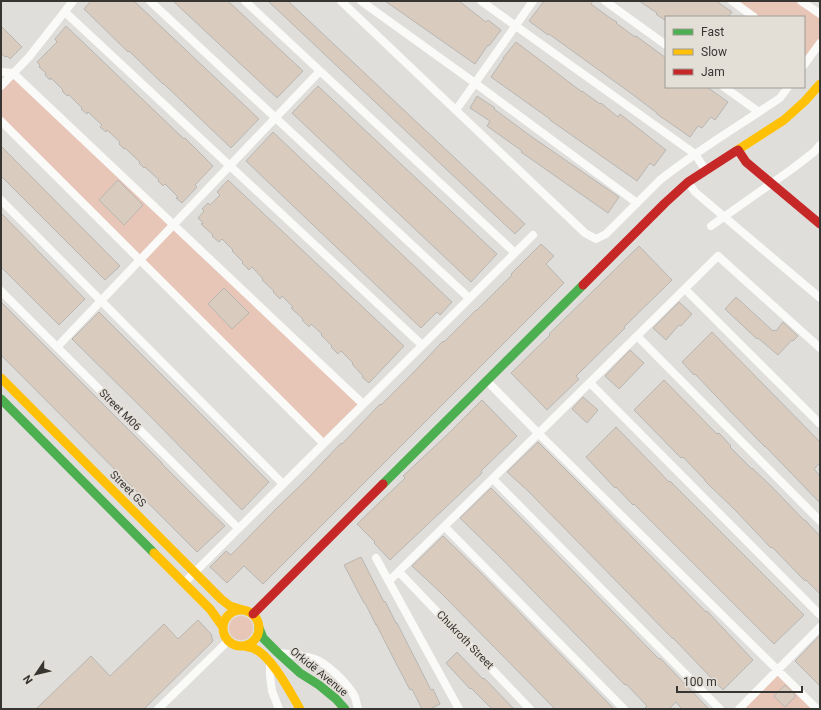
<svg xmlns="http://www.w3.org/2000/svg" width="821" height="710" font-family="Roboto,sans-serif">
<rect width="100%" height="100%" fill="#e0deda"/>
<path fill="#e7c6b8" d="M732,1H801L820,14V43L809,58L804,54V17H754Z
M13,73L363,404L323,443L1,121V86Z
M229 628a12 12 0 1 1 24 0a12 12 0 1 1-24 0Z
M778,670L817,709H739Z"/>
<path fill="#d9ccbe" stroke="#b8b6b3" d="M91,1H134L259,119L231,148L164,84H163L129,51L128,52L84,9Z
M173,1H228L303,71L277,98Z
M268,1H288L525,224L515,234Z
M385,1H459L486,22L488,20L501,30L489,46L488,45L475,64Z
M544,1H593L591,4L610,18L617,22L616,23L635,37L636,36L666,58V87H707L728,102L715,120L711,117L702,128L698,126L690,137L657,114V113L632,94L549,34L548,35L529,21Z
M639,1H716L732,12L728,17H666V21L656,14L657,13Z
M1,26L22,47L10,59L7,56L5,57L1,53Z
M66,26L184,139L185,138L213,166L195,185L197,187L182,203L176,198L178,197L165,184L163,186L158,181L159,180L145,167L144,168L139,163L140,162L125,148L124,149L119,144L120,142L107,130L106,132L100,127L102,125L88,112L87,114L81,109L82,108L69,95L67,96L62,91L63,90L51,78L50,80L45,75L46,73L39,67L40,65L37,62L57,42L55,39Z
M516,42L582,92V91L600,104L601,103L618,117L620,114L666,150L654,166L650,163L637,181L550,120V119L491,77L504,58H503Z
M318,86L435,196L497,254L471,282L292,113Z
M477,96L495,108L494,109L532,137L619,197L608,213L521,152L522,151L487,126L490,121L470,108Z
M273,132L452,302L440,315L437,312L421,328L246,161Z
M1,146L120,266L105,280L1,176Z
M118,180L143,205L124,225L99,200Z
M228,180L404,346L369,383L362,377L363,376L352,364L353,363L341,351L338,354L331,347L332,346L321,335L322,334L311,324L309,327L302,320L303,319L291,308L293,307L282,296L280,299L273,292L274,291L262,280L263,279L252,267L249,270L242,263L243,262L232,251L233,250L222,239L219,242L212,236L213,235L201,224L203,223L198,218L204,211L202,209L208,203L210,205L220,195L217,192Z
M1,213L85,299L59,325L1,267Z
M541,244L554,256L546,264L564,283L263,584L244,566L227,583L210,567L226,551L231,555L277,508L310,476L341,443L342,444L380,404L381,405L412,374L443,341L444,342L476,310V311L512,275L511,274Z
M639,246L672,280L624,327L625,328L576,376L579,379L547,410L511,373L550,335L549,334Z
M224,288L249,313L232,329L208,304Z
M736,297L773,331L774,330L776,331L783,322L798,336L793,341L792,340L778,355L758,338L757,339L725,309Z
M1,302L162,463V464L202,504L225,526L197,552L1,355Z
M679,302L692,314L681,326L679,325L666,340L653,328Z
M99,312L269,482L242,510L148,414L72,339Z
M712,332L820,442V463L814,469L820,476V503L765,446V447L735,416L695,374L694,375L682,362Z
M630,350L644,363L619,389L605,376Z
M664,380L717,434L719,433L731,446L730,447L752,469V468L771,486L804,520H805L820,536V594L806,580L805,581L772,547L771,548L735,510L705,481V480L683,457L681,458L634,410Z
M583,397L598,410L587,423L572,409Z
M482,400L517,436L481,471L482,473L390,560L374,543L375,542L357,524L405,478L403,476L447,435Z
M616,427L651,463L669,482L670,481L804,615L774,644L634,504L633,505L616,487L615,488L586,457Z
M538,442L572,476L706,612L707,611L753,660L723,690L673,638H672L528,491L507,472Z
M491,488L525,522L659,659L660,658L709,709H682L676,702L669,709H644L647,706L626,684L625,685L499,556L460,518Z
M443,536L480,572L614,709H555L440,592L412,566Z
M361,557L384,602L385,601L396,623H397L431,690L433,689L440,704L430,709H422L412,689L410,690L398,667L376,624V625L365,603H364L344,565Z
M198,620L211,634L213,641L144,709H36L91,656L110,676L164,624L178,639Z
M820,635V686L795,661Z
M457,652L483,679L484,678L514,709H492L471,688L470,689L446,663Z
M785,685L796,696L785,707L774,696Z"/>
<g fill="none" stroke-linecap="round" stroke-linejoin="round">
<path stroke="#fafaf9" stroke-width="8" d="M150,1L469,298
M245,1L515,253
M341,1L585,233L596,239L606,234L660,180C698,150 740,125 780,98L788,87
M361,1L475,83L637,203
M481,1L695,154L706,171
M605,1L666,45
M732,1L754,17
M801,1L820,14
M65,12L422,345
M804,65L820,43
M1,72L13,73L363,404
M1,86L29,57L73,1
M724,87L759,112
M456,110L533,1
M1,121L323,443
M688,182L695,192L820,298
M1,200L283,484
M711,226L792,169L814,152L820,145
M685,289L820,424
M1,291L238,528
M637,336L820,521
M57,347L320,71
M487,381L539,434L817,709
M590,383L820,615
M493,479L720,709
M445,527L624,709
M376,558L459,709
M399,572L530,709
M389,581L718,256L820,348
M184,583L533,235
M278,653C290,654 303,655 315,659C328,664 348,684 355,697C356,701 357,705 358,709
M270,661V676L272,691L279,709
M158,709L228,641
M739,709L820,627"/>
<path stroke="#4caf50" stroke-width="9" d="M1,399L154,553
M383,484L583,285
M259,628L263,638L278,653L300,673L319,685L336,699L345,709"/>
<path stroke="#ffc107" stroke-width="9" d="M736,151L784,120L805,101L820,84
M1,378L221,599L230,606L243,610
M154,553L210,609L223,627
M223 628a18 18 0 1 1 36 0a18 18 0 1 1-36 0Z
M244,646C247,647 250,647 253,648C272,656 290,692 300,709"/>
<path stroke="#c62828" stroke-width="9" d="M738,150L746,162L820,224
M583,285L665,203L688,182L736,151
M253,614L383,484"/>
</g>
<g text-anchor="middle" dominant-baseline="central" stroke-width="3.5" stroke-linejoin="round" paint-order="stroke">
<g font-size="11" fill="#373532" stroke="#e3dfd7">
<text transform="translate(120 410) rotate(45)">Street M06</text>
<text transform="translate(128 489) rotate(45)">Street GS</text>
<text transform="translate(465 640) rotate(46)">Chukroth Street</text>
<text transform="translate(319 672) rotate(39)">Orkidē Avenue</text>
</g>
</g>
<rect width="821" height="710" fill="none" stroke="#373532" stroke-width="4"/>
<rect x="665" y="16" width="140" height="72" fill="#e3dfd7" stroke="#9e9b95"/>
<rect x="673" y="29" width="20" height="6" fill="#4caf50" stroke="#9e9b95"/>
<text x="701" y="36" font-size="12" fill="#373532">Fast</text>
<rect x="673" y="49" width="20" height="6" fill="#ffc107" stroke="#9e9b95"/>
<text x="701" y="56" font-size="12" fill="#373532">Slow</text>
<rect x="673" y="69" width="20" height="6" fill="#c62828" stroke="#9e9b95"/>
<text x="701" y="76" font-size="12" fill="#373532">Jam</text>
<g transform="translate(36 674) rotate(235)" stroke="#e3dfd7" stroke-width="3" paint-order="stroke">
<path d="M0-3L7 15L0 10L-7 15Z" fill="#373532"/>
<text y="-6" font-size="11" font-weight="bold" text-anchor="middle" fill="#373532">N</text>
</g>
<path d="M677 686v6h125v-6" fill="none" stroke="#373532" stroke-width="2"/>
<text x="683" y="686" font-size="12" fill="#373532" stroke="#e3dfd7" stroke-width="3" paint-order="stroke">100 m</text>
</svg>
